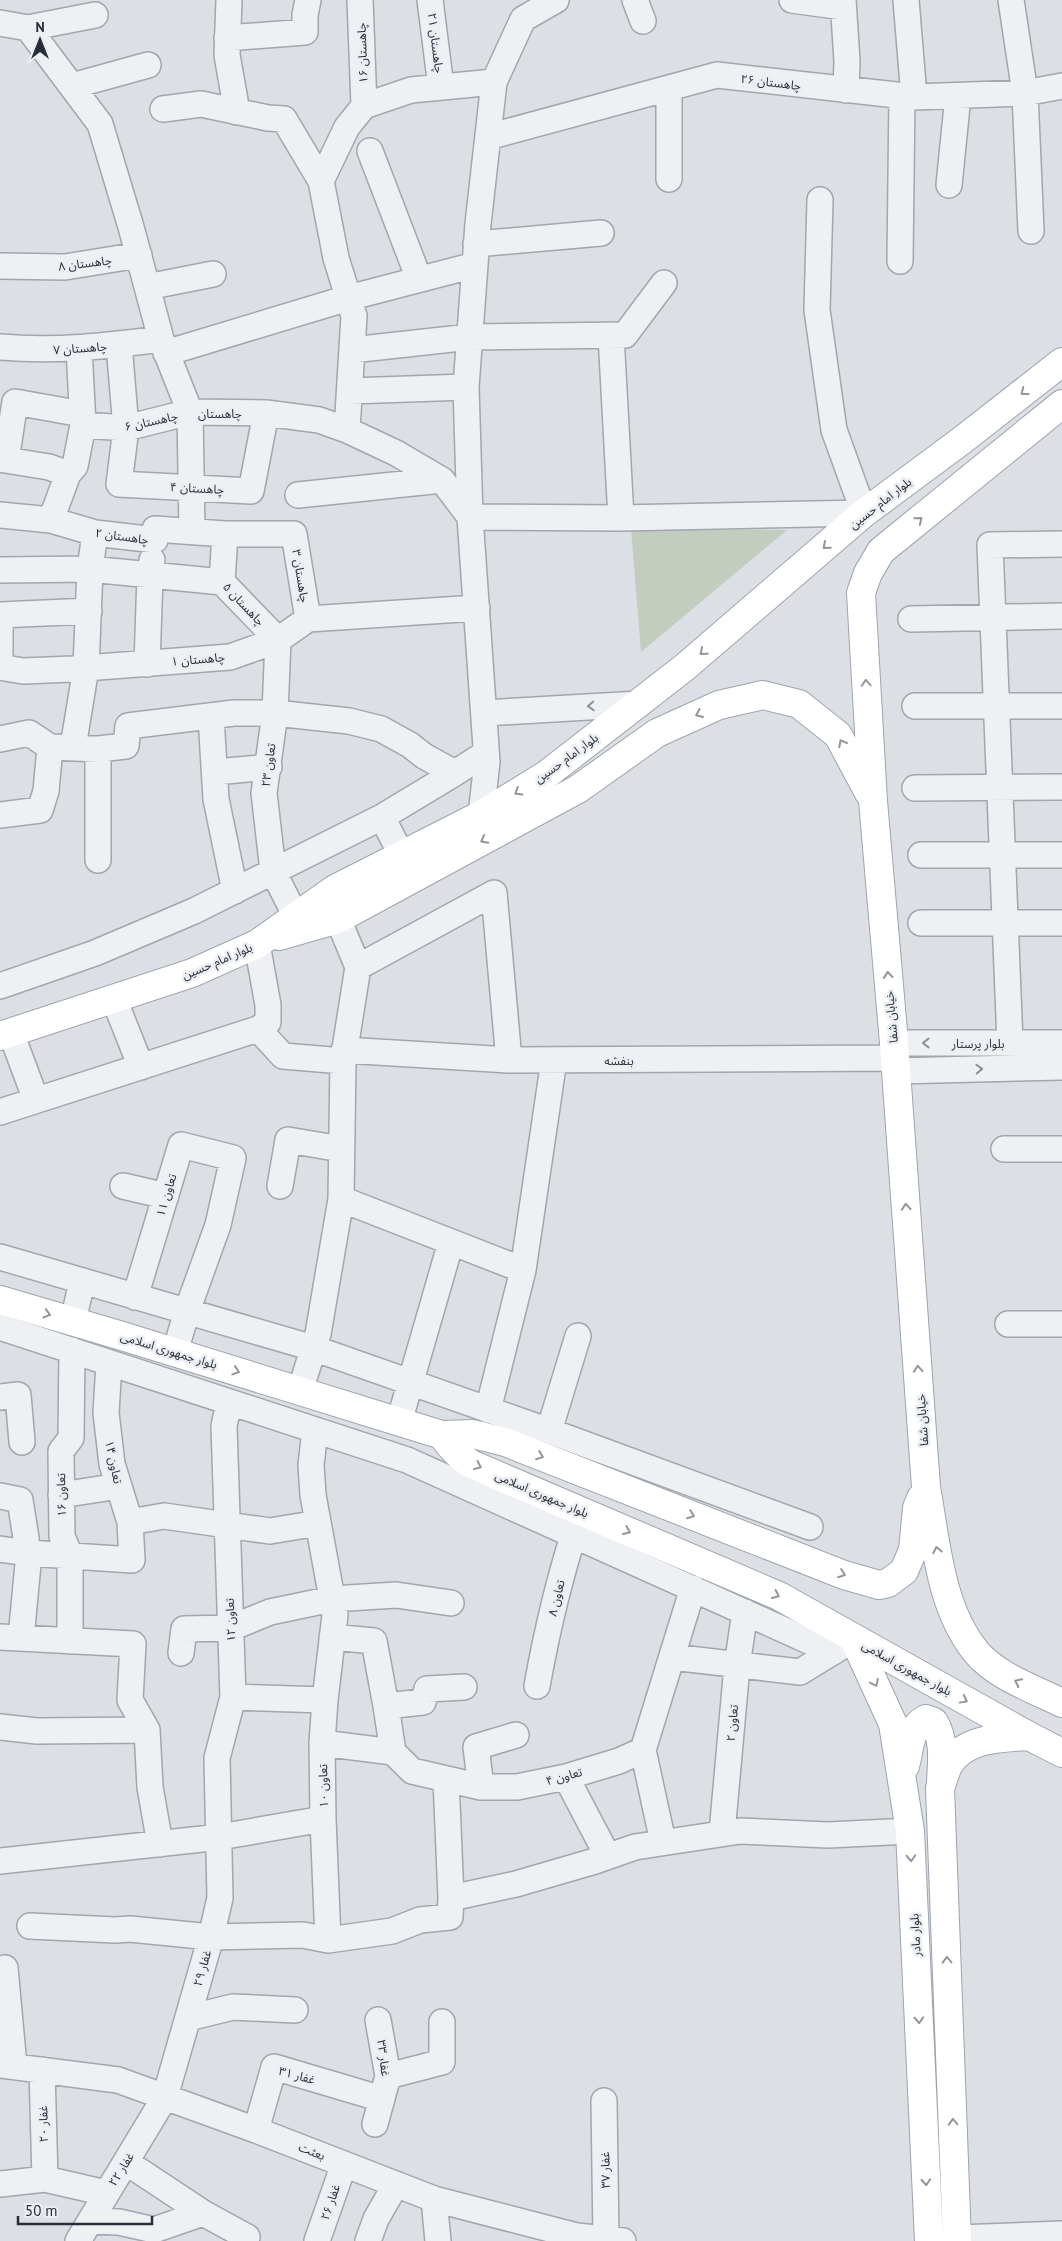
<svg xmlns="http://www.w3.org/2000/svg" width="1062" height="2241" font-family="'PT Sans','Noto Sans Arabic',sans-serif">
<rect width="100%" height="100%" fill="#dcdfe4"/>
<path fill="#c2cdbf" d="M631,529L787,530L641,652Z"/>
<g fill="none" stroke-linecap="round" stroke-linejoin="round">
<g stroke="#a2a6ad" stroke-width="28">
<path id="minor" d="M229,0L227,55L237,112
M360,0L364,106
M430,0L441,87
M556,0L523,19L494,82L478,224L466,387L470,517L621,518L864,513L834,430L817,310L820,200
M635,0L643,21
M792,0L843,7
M843,0L847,61L846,90
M906,0L914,97
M1011,0L1025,93L1031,231
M0,23L28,28L100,124L131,227L161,339L190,412L266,413L319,420L347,430L396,453L442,480L470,517L487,762L481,815
M28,28L95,15
M227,38L305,32V15L308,0
M72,86L148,65
M669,88V179
M163,109L201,104L268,118L284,119L321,181
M488,137L717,75L914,97L1025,93L1062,86
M370,151L419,279
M949,185L958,96
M476,244L601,233
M900,261L902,95
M0,266L65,267L139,255
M147,287L213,274
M611,335L621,518
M119,345L126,428L119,484L251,491L266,413
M0,347C54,352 107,346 161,339
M79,348L83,425
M352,350L470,337L625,335L664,283
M166,353L348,298L475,265
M350,391L466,387
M347,430L354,316L336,258L321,181L347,127L364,106L411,90L494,82
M0,459L49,467L68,474L75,466L83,425L126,428L190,412L192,531
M6,460L15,402L82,414
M298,495L442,480
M0,515L51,520L95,533L155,540V529L225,534H294L308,619
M51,520L68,474
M225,534L222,582L278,640L275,713L264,793L273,871L295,915
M0,570L90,569L222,582
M911,619L1062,616
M147,664L150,576L152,560
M0,666V615L89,611
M0,667L23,671L72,669L230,657L278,640L308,619L477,608
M915,706H1062
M484,713L639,704
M211,717L216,799L235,891
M0,739L29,733L50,747
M73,747L86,668L90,569L95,533
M216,772L269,767
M915,788L1062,787
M0,815L40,810L46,791L50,747L98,749L126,746L128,726L234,713H275L349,721L381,729L410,745L424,756L455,773L486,753
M382,817L402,856
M921,855H1062
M98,860V749
M921,923H1062
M358,967L494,893L509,1060
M0,986L95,953L194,911L382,817L455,773
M114,999L141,1067
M258,1029L283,1056L343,1061
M11,1033L36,1100
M894,1043H1062
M1010,1043L990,545L1062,544
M344,1050L509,1060L895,1058
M896,1071L1062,1067
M0,1112L258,1029L268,1022V1005L257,944
M1004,1149H1062
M123,1186L166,1196
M280,1186L288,1140L341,1149
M341,1199L523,1270
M0,1257L313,1348L549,1431L810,1527
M135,1297L181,1145L233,1158L218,1225L187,1311L175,1352
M73,1322L82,1281
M1008,1324H1062
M0,1327L407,1460L833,1652
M300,1391L318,1334L341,1199L343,1061L358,967L338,919
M0,1397L18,1395L22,1442
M488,1410L523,1270L554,1060
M399,1422L451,1242
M549,1431L578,1336
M61,1495L119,1486
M0,1496L20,1500L26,1538L28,1564L21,1638
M130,1522L164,1516L270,1531L318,1523
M0,1549L28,1553L132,1560L130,1522L112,1464L106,1413L109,1363
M0,1637L133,1644L130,1700L147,1730L150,1787L160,1844
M332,1637L374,1641L386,1706
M70,1641V1556L62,1536L61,1451L71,1438L72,1350
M181,1653L184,1629L231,1628L270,1612L332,1599L396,1595L451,1603
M672,1657L800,1672L844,1645
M537,1686C547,1630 560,1575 578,1521
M233,1697L325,1700
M0,1727L37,1731L147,1730
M322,1743L393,1752L412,1771L481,1787H517L566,1777L619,1761L643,1750
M393,1752L386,1706L423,1702L427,1689L464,1687
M566,1777L607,1855
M446,1779L451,1898
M481,1787L476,1747L516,1735
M323,1819L328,1940
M722,1833L737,1666L745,1612
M663,1842L643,1750L693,1588
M0,1861L220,1837L323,1819L322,1743L325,1700L335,1615L313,1495L311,1465L315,1430
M30,1926L115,1930L130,1929L211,1937L303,1935L328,1940L392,1931L420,1920L450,1917L451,1898L516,1884L595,1861L635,1847L740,1831L828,1835L910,1831
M5,1968L14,2066
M188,2018L233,2007L295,2010
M0,2065L118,2080L256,2130L434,2199L577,2236L623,2241
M42,2070L45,2179
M388,2076L442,2062V2022
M604,2101L606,2239
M375,2124L388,2076L378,2020
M256,2130L274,2067L382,2099
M126,2162L203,2213L247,2237
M0,2184L45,2179L106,2193
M434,2199L438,2241
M90,2221L119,2222L154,2230L203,2213
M957,2238L1062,2234
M78,2241L165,2097L211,1937L220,1898L217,1758L233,1697L224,1426L229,1402
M317,2241L344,2164
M368,2241L376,2219L396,2184"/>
</g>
<g stroke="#9da4af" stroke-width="30">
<path id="major" d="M1062,404L881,551L868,573L861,593L873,801L894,1043L926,1487C936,1542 940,1609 977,1653C998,1677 1034,1689 1062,1703
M279,936L338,919L578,789L657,733L719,705L763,695L799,704L838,735L869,793
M0,1036L192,973L257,944L335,889L481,815L546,775L685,667L864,513L961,441L1062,362
M0,1300L122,1336L442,1435C450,1447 458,1456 471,1464L779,1596L1029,1736L1062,1753
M442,1435L473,1434L505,1442L844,1575L879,1585L888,1583L904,1571L913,1550L917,1508L921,1498
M854,1639L893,1724L910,1831L929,2241
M905,1766C910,1749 909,1727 926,1719L934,1722C945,1741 942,1761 941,1782
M957,2241L940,1788C943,1781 945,1772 948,1766C964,1737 1001,1738 1029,1736"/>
</g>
<use href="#minor" stroke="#eff0f3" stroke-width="25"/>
<use href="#major" stroke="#fff" stroke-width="28"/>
</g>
<defs><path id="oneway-chevron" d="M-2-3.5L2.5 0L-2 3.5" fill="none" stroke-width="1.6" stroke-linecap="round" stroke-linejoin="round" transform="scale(1.25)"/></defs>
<g stroke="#94969c">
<use href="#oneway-chevron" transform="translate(1024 392) rotate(142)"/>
<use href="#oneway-chevron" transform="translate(919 520) rotate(-39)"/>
<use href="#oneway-chevron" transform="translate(826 546) rotate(139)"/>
<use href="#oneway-chevron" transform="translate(703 652) rotate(139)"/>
<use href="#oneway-chevron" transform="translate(866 683) rotate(-94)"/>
<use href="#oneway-chevron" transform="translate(699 714) rotate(156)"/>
<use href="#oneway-chevron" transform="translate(842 743) rotate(-118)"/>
<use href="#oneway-chevron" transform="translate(518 792) rotate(148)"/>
<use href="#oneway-chevron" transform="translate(484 840) rotate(152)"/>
<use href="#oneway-chevron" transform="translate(888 975) rotate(-95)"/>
<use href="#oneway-chevron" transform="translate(906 1207) rotate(-94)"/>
<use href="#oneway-chevron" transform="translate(47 1314) rotate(16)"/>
<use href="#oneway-chevron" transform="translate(918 1369) rotate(-94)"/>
<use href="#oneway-chevron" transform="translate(236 1371) rotate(18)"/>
<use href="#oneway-chevron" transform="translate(540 1456) rotate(21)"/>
<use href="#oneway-chevron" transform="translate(478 1466) rotate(24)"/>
<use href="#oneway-chevron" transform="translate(691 1515) rotate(21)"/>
<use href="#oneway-chevron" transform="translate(627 1531) rotate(23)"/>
<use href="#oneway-chevron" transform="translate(937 1550) rotate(-101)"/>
<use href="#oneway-chevron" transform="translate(842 1574) rotate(20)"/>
<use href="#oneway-chevron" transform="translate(776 1595) rotate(25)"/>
<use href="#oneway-chevron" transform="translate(1018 1682) rotate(-154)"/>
<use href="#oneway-chevron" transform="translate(875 1683) rotate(65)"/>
<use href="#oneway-chevron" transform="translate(964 1700) rotate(29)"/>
<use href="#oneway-chevron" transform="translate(911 1858) rotate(87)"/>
<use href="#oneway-chevron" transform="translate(947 1960) rotate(-92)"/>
<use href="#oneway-chevron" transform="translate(919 2020) rotate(87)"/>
<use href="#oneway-chevron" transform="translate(953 2122) rotate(-92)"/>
<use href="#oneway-chevron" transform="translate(926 2182) rotate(87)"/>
</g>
<g stroke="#8c8f96">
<use href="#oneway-chevron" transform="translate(591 706) rotate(177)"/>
<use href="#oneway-chevron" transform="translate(926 1043) rotate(180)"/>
<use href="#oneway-chevron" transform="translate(979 1069) rotate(-2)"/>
</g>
<g text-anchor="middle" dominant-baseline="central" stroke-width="5" stroke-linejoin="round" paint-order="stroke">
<g font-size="12" fill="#282e39" stroke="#ebeef2">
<text transform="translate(436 43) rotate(83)">چاهستان ۲۱</text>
<text transform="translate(362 53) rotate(-92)">چاهستان ۱۶</text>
<text transform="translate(771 82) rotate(7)">چاهستان ۲۶</text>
<text transform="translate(85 263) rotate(-7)">چاهستان ۸</text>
<text transform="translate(80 348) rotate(-4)">چاهستان ۷</text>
<text x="220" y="413">چاهستان</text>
<text transform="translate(151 421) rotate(-12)">چاهستان ۶</text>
<text transform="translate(197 488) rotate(3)">چاهستان ۴</text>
<text transform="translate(880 503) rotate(-38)">بلوار امام حسین</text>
<text transform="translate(122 536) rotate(8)">چاهستان ۲</text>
<text transform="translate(301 576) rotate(81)">چاهستان ۳</text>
<text transform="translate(244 604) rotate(47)">چاهستان ۵</text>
<text transform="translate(198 659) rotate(-5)">چاهستان ۱</text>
<text transform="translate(566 758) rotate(-36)">بلوار امام حسین</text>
<text transform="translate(268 765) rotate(-82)">تعاون ۲۳</text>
<text transform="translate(217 961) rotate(-23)">بلوار امام حسین</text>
<text transform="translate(891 1017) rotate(-95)">خیابان شفا</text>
<text x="978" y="1043">بلوار پرستار</text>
<text x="619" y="1060">بنفشه</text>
<text transform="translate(166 1195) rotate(-73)">تعاون ۱۱</text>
<text transform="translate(169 1350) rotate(17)">بلوار جمهوری اسلامی</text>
<text transform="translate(922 1420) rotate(-94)">خیابان شفا</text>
<text transform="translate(114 1462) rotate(78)">تعاون ۱۴</text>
<text transform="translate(542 1494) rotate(23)">بلوار جمهوری اسلامی</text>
<text transform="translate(61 1495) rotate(-91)">تعاون ۱۶</text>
<text transform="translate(556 1598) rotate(-76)">تعاون ۸</text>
<text transform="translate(230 1620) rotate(-92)">تعاون ۱۲</text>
<text transform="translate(907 1668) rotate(29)">بلوار جمهوری اسلامی</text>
<text transform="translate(732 1723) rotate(-85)">تعاون ۲</text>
<text transform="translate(564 1776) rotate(-15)">تعاون ۴</text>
<text transform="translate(323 1786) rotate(-91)">تعاون ۱۰</text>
<text transform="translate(915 1935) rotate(-93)">بلوار مادر</text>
<text transform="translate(202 1968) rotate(-74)">غفار ۲۹</text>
<text transform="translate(384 2058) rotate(83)">غفار ۳۳</text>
<text transform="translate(297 2075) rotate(15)">غفار ۳۱</text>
<text transform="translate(43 2124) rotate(-91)">غفار ۲۰</text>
<text transform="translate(312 2151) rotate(22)">بعثت</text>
<text transform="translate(121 2169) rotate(-58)">غفار ۲۲</text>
<text transform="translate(605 2170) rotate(-91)">غفار ۳۷</text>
<text transform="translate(330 2202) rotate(-71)">غفار ۲۶</text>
</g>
</g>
<g transform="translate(40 40)" stroke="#ebeef2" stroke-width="4" paint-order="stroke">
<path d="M0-4L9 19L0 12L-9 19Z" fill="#282e39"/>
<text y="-8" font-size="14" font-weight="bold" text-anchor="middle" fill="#282e39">N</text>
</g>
<path d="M18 2216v8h134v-8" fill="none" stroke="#282e39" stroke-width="2.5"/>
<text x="25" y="2216" font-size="15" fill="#282e39" stroke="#ebeef2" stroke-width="4" paint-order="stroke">50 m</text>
</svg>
